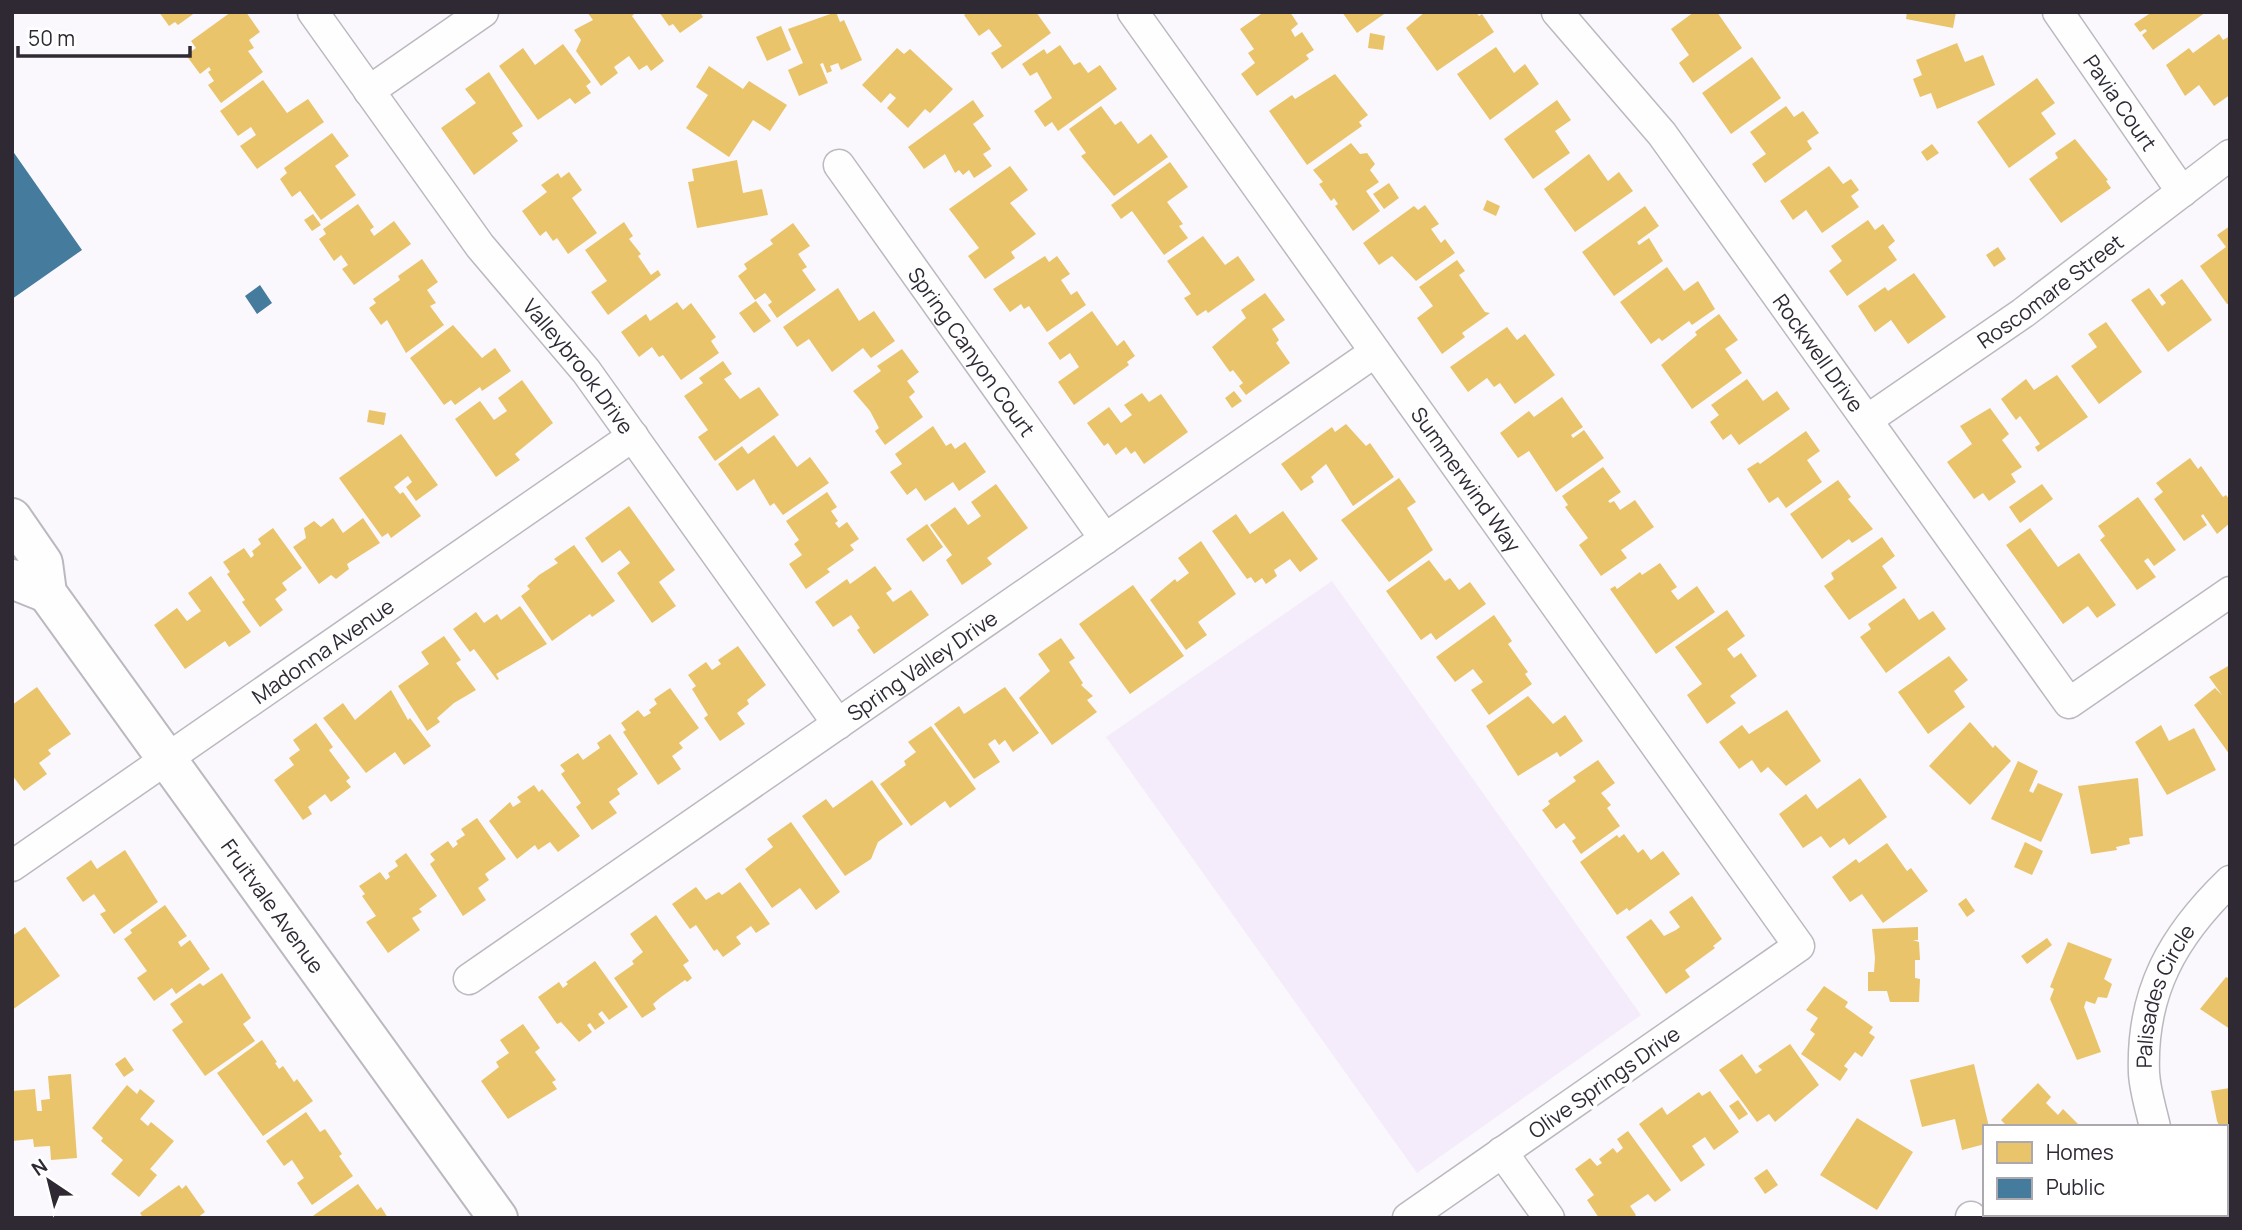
<svg xmlns="http://www.w3.org/2000/svg" width="2242" height="1230" font-family="Manrope,sans-serif">
<rect width="100%" height="100%" fill="#faf8fc"/>
<path fill="#f4ecfa" d="M1332,581L1641,1015L1417,1173L1106,737Z"/>
<path fill="#e9c46a" d="M159,12H196L178,25L175,22L169,26Z
M231,12H246L260,32L249,40L254,48L248,51L263,72L221,103L208,85L214,81L208,72L211,70L209,67L200,74L186,55L196,48L191,41Z
M587,12H636L632,16L664,61L651,71L647,65L639,70L629,56L614,67L618,73L601,86L576,51L581,40L574,30L593,20Z
M659,12H700L703,17L680,33L673,24L669,26Z
M836,12L840,22L844,20L862,60L841,70L838,63L830,66L832,71L827,73L823,63L820,64L828,83L799,96L788,70L803,63L788,29Z
M968,12H1036L1051,33L1002,69L991,53L1002,46L989,29L979,36L964,15Z
M1264,12H1290L1298,24L1291,30L1295,37L1302,32L1314,50L1306,55L1309,59L1257,96L1241,74L1255,63L1248,53L1254,49L1240,29Z
M1342,12H1387L1357,33Z
M1425,12H1476L1479,16L1482,14L1494,32L1437,71L1406,28Z
M1694,12H1717L1742,48L1693,83L1679,63L1689,55L1671,29Z
M1907,12H1956L1953,28L1906,19Z
M2152,12H2206L2153,50L2142,35L2147,31L2145,29L2140,32L2134,24Z
M781,26L791,50L767,61L756,37Z
M1370,33L1385,36L1383,50L1368,48Z
M2219,34L2223,40L2230,36V95L2214,106L2199,85L2185,96L2166,65L2189,48L2193,53Z
M1957,43L1965,62L1983,55L1995,85L1937,109L1931,93L1920,97L1913,79L1922,75L1916,60Z
M563,44L591,82L586,86L591,93L575,104L570,98L538,120L499,66L523,48L535,65Z
M1060,45L1074,65L1080,62L1088,73L1100,65L1117,89L1058,131L1052,122L1045,127L1034,111L1052,98L1037,72L1030,76L1022,64L1044,49L1047,54Z
M1496,47L1514,73L1525,64L1539,84L1490,120L1457,74Z
M897,48L904,54L910,49L953,89L930,113L925,109L908,128L887,108L896,98L890,93L881,103L862,85Z
M1752,57L1781,98L1731,134L1702,93Z
M709,66L743,89L749,81L787,105L770,131L753,120L729,157L686,128L708,95L696,87Z
M489,72L523,126L512,133L518,141L474,175L441,128L476,103L465,89Z
M1335,74L1368,115L1359,122L1362,126L1307,165L1269,111L1292,95L1295,99Z
M2037,78L2055,103L2041,113L2056,134L2009,168L1977,122Z
M263,80L287,113L308,99L324,122L257,169L240,146L256,135L251,127L238,136L220,111Z
M973,100L984,116L973,124L991,149L983,154L992,166L974,178L969,170L963,175L959,170L955,173L945,154L924,169L908,147Z
M1557,100L1571,120L1555,131L1570,153L1533,179L1504,139Z
M1101,106L1115,125L1121,121L1138,144L1151,134L1168,157L1114,196L1081,156L1086,153L1069,129Z
M1786,106L1794,117L1803,111L1819,133L1807,141L1812,149L1765,183L1752,164L1766,154L1750,132Z
M332,133L349,156L335,166L356,195L321,220L300,191L292,197L280,179L287,173L284,168Z
M2075,139L2108,180L2106,181L2111,188L2061,223L2029,179L2058,158L2055,153Z
M1351,143L1360,154L1367,153L1375,164L1370,170L1379,182L1366,191L1380,211L1353,231L1335,206L1338,204L1334,198L1331,201L1319,184L1323,182L1313,170Z
M1932,144L1939,153L1927,161L1921,152Z
M1589,154L1608,181L1619,172L1633,191L1575,232L1544,189Z
M737,160L743,193L762,189L768,215L697,228L688,182L694,181L692,169Z
M1170,162L1188,187L1167,202L1183,224L1179,226L1188,238L1164,255L1132,211L1121,219L1111,205Z
M1010,166L1028,190L1010,203L1036,234L1011,252L1015,258L985,279L968,256L979,248L949,209Z
M1829,166L1843,184L1851,179L1859,190L1851,196L1859,207L1822,233L1806,210L1793,220L1780,201Z
M569,172L582,190L572,198L597,233L568,254L557,238L553,241L546,231L540,236L522,211L547,192L541,185L558,173L561,178Z
M1389,183L1399,198L1384,209L1373,194Z
M1487,200L1500,206L1496,216L1483,210Z
M358,204L374,227L370,230L374,236L394,221L411,244L354,285L342,269L348,265L341,255L334,261L319,239L326,234L323,229Z
M1425,205L1439,224L1431,229L1441,243L1445,239L1455,253L1416,281L1392,256L1379,265L1363,243L1414,206L1418,210Z
M1645,206L1659,226L1637,242L1639,245L1649,238L1663,261L1614,296L1582,252Z
M313,214L321,225L312,231L304,220Z
M1868,220L1875,230L1883,224L1895,241L1888,247L1897,260L1847,296L1829,271L1842,261L1831,246Z
M624,222L633,236L629,239L641,254L638,256L651,275L658,270L661,275L608,315L591,292L607,281L585,250Z
M793,223L810,246L798,254L807,267L802,270L816,290L777,318L768,305L772,302L765,293L755,300L738,276L747,269L744,264L773,244L770,240Z
M2230,226V303L2227,304L2200,266L2226,247L2217,235Z
M1203,236L1225,265L1238,256L1255,280L1208,313L1206,310L1197,316L1184,298L1191,294L1167,261Z
M1998,247L2006,259L1994,267L1986,255Z
M1045,256L1049,262L1057,256L1070,274L1061,280L1071,295L1077,291L1086,305L1047,332L1029,306L1024,309L1021,304L1010,312L993,289Z
M422,259L438,282L427,290L436,303L430,306L444,325L406,353L387,320L381,325L369,308L376,303L373,299L400,280L398,276Z
M1457,260L1465,271L1459,275L1485,312L1490,313L1462,333L1465,337L1442,354L1417,318L1433,306L1419,287Z
M1667,267L1684,291L1698,281L1715,309L1692,325L1689,321L1662,341L1659,338L1651,344L1620,302Z
M1914,273L1946,317L1908,344L1891,320L1875,332L1858,306L1885,287L1888,291Z
M2182,279L2212,320L2168,352L2131,300L2149,288L2162,306L2166,303L2160,295Z
M838,288L859,321L874,311L895,341L871,358L863,348L832,372L809,339L797,347L783,327Z
M1265,293L1285,320L1272,329L1279,340L1276,343L1290,363L1246,395L1239,386L1243,383L1233,370L1230,372L1212,347L1246,318L1241,310Z
M756,301L771,321L754,333L739,313Z
M677,302L683,310L691,303L716,337L711,341L719,353L681,380L663,355L659,357L652,347L639,357L621,332L646,314L650,321Z
M1092,311L1117,346L1124,340L1135,356L1127,362L1129,365L1074,405L1058,382L1079,367L1070,353L1060,360L1048,343Z
M1719,314L1738,340L1725,349L1742,373L1692,409L1661,365L1697,335L1695,332Z
M2106,322L2142,372L2099,404L2071,366L2097,347L2088,334Z
M453,325L482,358L495,348L511,371L482,391L480,387L455,405L451,400L444,405L410,358Z
M1507,327L1517,340L1525,334L1555,375L1515,404L1500,383L1494,387L1487,378L1468,392L1450,367Z
M902,349L919,372L907,381L915,392L909,397L923,417L885,445L875,431L879,428L870,411L853,391L881,371L877,366Z
M723,361L732,374L724,379L740,399L759,387L779,415L715,461L698,437L708,430L684,396L703,383L699,378Z
M2057,375L2088,417L2038,452L2035,447L2040,444L2020,416L2016,420L2001,399L2026,379L2034,390Z
M1747,379L1763,401L1777,391L1790,409L1739,445L1731,434L1723,440L1710,422L1719,415L1711,405Z
M522,380L553,423L515,454L520,460L496,477L455,419L480,401L494,420L507,411L498,398Z
M1234,391L1242,401L1232,408L1225,398Z
M1142,393L1149,402L1161,394L1188,432L1144,464L1135,451L1131,454L1126,447L1116,455L1108,443L1104,446L1087,423L1109,407L1121,423L1132,415L1124,405Z
M1562,397L1583,427L1571,435L1573,438L1584,430L1604,458L1556,492L1529,451L1518,458L1500,433L1529,411L1534,417Z
M1990,408L2009,434L2002,440L2022,467L2011,474L2016,482L1989,501L1983,493L1974,499L1947,462L1972,444L1960,426Z
M369,410L386,413L384,425L367,422Z
M1346,424L1366,446L1370,443L1394,477L1353,506L1326,464L1311,477L1314,482L1301,491L1281,464L1332,427L1335,432Z
M933,426L946,446L951,443L955,449L965,442L986,472L959,491L953,482L925,501L916,488L907,495L890,472L902,464L895,454Z
M1806,431L1820,451L1807,460L1822,482L1786,508L1778,497L1769,503L1747,469L1758,462L1760,464Z
M401,434L438,485L416,501L406,487L412,482L408,476L394,487L400,494L403,492L421,516L391,538L388,533L382,537L339,478Z
M774,435L797,467L810,457L829,483L783,515L774,503L770,506L754,479L737,491L718,464L742,446L748,454Z
M2190,458L2198,469L2201,466L2223,497L2226,495L2230,500V523L2217,534L2203,514L2201,516L2207,525L2184,541L2154,499L2163,492L2156,483Z
M1603,467L1621,492L1608,501L1610,503L1614,501L1620,510L1635,500L1654,527L1621,550L1627,558L1601,576L1579,545L1588,538L1565,507L1568,505L1562,496Z
M1399,478L1416,502L1407,508L1433,550L1389,582L1341,520Z
M1838,480L1851,497L1848,499L1873,529L1852,543L1849,539L1822,559L1790,514Z
M996,484L1028,528L987,558L992,564L962,585L946,560L952,555L930,525L955,507L968,525L981,516L971,502Z
M2042,484L2053,499L2020,523L2009,507Z
M827,492L837,507L831,511L838,521L835,523L839,528L847,522L859,539L850,545L854,550L827,569L830,572L806,589L789,564L802,555L794,544L799,540L786,521Z
M2138,497L2176,550L2154,566L2148,558L2144,561L2156,577L2137,590L2100,540L2105,536L2098,526Z
M629,506L675,570L659,582L676,606L652,623L617,573L630,563L620,550L602,563L585,538Z
M1283,511L1318,559L1300,572L1290,559L1274,570L1277,576L1266,584L1262,578L1255,583L1251,577L1247,579L1212,531L1236,514L1250,534Z
M333,518L343,533L363,518L380,543L347,564L349,569L336,579L331,575L319,584L293,547L306,538L304,528L314,521L321,527Z
M927,524L943,547L923,562L906,539Z
M273,528L302,568L282,583L287,590L275,599L283,610L260,627L242,602L245,600L227,574L230,572L223,562L244,548L251,558L254,555L252,551L261,544L258,539Z
M2030,528L2058,567L2079,553L2116,605L2097,618L2088,606L2063,624L2006,545Z
M1882,537L1895,556L1882,566L1897,588L1849,620L1824,586L1834,579L1831,573Z
M1201,541L1236,594L1198,622L1207,635L1186,650L1150,600L1175,579L1177,582L1189,573L1178,558Z
M574,545L615,601L592,617L590,614L552,641L521,596L530,589L527,586L539,575L558,563L554,559Z
M1429,560L1445,581L1450,578L1459,590L1470,582L1486,604L1436,640L1431,633L1421,640L1386,591Z
M1660,563L1677,587L1671,591L1678,600L1697,586L1715,612L1656,654L1610,589L1615,586L1617,589L1640,572L1642,575Z
M875,566L892,589L886,593L893,602L911,590L929,615L874,654L857,630L860,628L851,615L833,627L815,602L847,579L850,584Z
M211,576L251,632L229,647L225,641L185,669L154,625L177,608L187,621L201,611L188,593Z
M1133,585L1184,656L1130,694L1079,624Z
M1904,598L1919,620L1933,611L1946,629L1886,673L1860,637L1871,629L1868,624Z
M520,606L547,644L496,674L499,679L497,680L474,649L470,652L453,629L476,612L484,623L497,614L501,620Z
M1727,610L1745,636L1727,649L1734,658L1741,653L1757,676L1730,696L1736,703L1707,724L1687,695L1702,684L1675,647Z
M1494,615L1512,641L1508,644L1528,672L1525,674L1532,684L1489,715L1471,690L1483,682L1473,669L1455,682L1436,657Z
M444,636L461,660L456,663L476,690L454,703L437,718L440,722L427,731L398,686L429,664L421,652Z
M1061,638L1075,658L1069,662L1083,683L1081,685L1093,696L1087,700L1097,712L1052,745L1019,698L1050,671L1038,654Z
M738,646L766,685L747,700L749,704L737,713L745,724L720,741L704,718L708,715L692,689L696,686L688,675L706,662L712,670L721,664L718,660Z
M1949,656L1968,680L1954,691L1965,707L1928,734L1898,692Z
M2230,665V755L2194,705L2215,688L2222,695L2209,677Z
M37,687L71,734L48,750L51,754L39,763L47,774L24,791L12,775V705Z
M1005,687L1039,733L1013,752L1005,740L999,745L995,739L988,744L1000,762L974,779L934,724L959,706L964,714Z
M670,688L699,728L679,743L683,748L672,756L681,769L658,785L623,732L626,730L621,723L638,710L644,717L651,713L649,710L657,704L654,699Z
M391,690L408,720L410,718L431,746L404,765L395,752L366,773L323,718L343,703L355,720Z
M1528,696L1553,724L1565,715L1583,741L1560,757L1557,752L1518,776L1486,726Z
M1787,710L1821,761L1786,786L1768,767L1761,773L1752,760L1739,769L1719,742L1742,725L1749,734Z
M1970,722L1993,748L1995,745L2011,761L1970,805L1929,766Z
M316,723L333,747L329,750L350,778L346,781L351,787L331,802L325,794L308,807L312,814L303,820L274,780L294,765L289,758L300,750L293,740Z
M2161,725L2169,741L2194,728L2216,770L2167,795L2135,742Z
M931,726L976,789L950,808L945,801L911,826L880,784L906,765L904,761L916,752L908,742Z
M610,734L638,774L617,789L620,794L609,802L617,813L592,830L576,807L581,803L561,774L565,771L560,765L578,753L583,760L600,748L597,743Z
M1598,760L1615,783L1601,793L1611,805L1607,808L1620,826L1581,854L1572,841L1576,838L1564,823L1556,829L1542,810L1550,804L1548,801L1576,781L1573,777Z
M2018,761L2038,771L2029,791L2033,793L2038,783L2063,794L2041,842L1991,819Z
M1860,778L1887,817L1849,845L1844,838L1830,848L1821,836L1803,848L1779,814L1806,794L1817,809Z
M2138,778L2143,836L2129,838L2130,844L2116,847L2117,850L2091,854L2078,786Z
M872,780L903,824L878,842L871,859L845,876L802,816L826,799L833,808Z
M534,785L539,792L542,789L580,836L558,852L550,842L538,850L535,845L517,859L489,821L510,802L513,807L521,802L517,797Z
M477,818L506,859L485,874L489,880L478,888L486,900L463,916L430,864L435,860L430,854L448,841L453,848L458,844L456,841L465,835L461,829Z
M791,822L840,892L816,910L800,888L772,908L745,869L773,847L767,839Z
M1624,834L1638,853L1643,849L1651,860L1663,851L1680,874L1629,911L1627,908L1617,915L1580,862L1617,835L1619,838Z
M2025,842L2043,851L2032,875L2014,867Z
M1887,843L1907,871L1911,868L1928,891L1883,923L1862,894L1850,902L1832,877L1856,859L1859,863Z
M125,850L158,902L114,934L100,914L106,911L94,894L83,902L66,878L91,860L97,869Z
M406,853L437,896L419,909L422,912L412,918L420,930L388,953L366,922L376,916L362,896L365,894L359,886L380,872L386,880L390,877L388,873L398,866L395,861Z
M740,882L770,924L756,933L751,926L736,937L741,944L723,957L717,949L714,951L696,925L690,929L672,904L696,887L706,900L719,892L722,895Z
M1692,896L1722,939L1713,946L1715,948L1685,970L1690,977L1666,994L1626,937L1651,919L1664,936L1676,930L1680,927L1669,912Z
M1966,898L1975,911L1967,917L1958,904Z
M165,905L187,936L178,942L181,947L190,940L210,969L176,994L172,988L154,1001L137,978L147,971L124,939L132,933L130,930Z
M656,915L689,961L683,965L692,978L687,982L685,980L661,997L653,1004L656,1009L642,1018L614,978L634,964L632,961L643,952L630,934Z
M25,927L60,976L12,1010V936Z
M1918,927V940H1913L1919,942L1920,960H1915V978L1920,979L1919,1002H1890L1887,991H1868V972H1874L1875,958L1872,929Z
M2047,938L2052,945L2027,964L2021,956Z
M2068,942L2112,959L2104,979L2112,984L2107,998L2098,997L2095,1004L2086,1001L2084,1007L2101,1052L2077,1060L2050,999L2054,989L2050,987Z
M595,961L628,1007L609,1020L602,1011L598,1014L605,1023L595,1030L590,1023L587,1025L592,1032L579,1042L561,1022L557,1024L538,997L559,982L563,988L568,984L566,982Z
M222,973L251,1018L243,1024L255,1041L205,1076L172,1030L183,1022L170,1004L200,983L203,986Z
M2226,977L2230,979V1029L2200,1009Z
M1824,986L1848,1002L1845,1007L1873,1027L1869,1033L1875,1037L1862,1057L1855,1052L1844,1066L1848,1069L1840,1081L1801,1054L1815,1034L1810,1030L1818,1018L1806,1010Z
M523,1024L540,1048L535,1052L556,1080L552,1082L557,1089L508,1119L481,1081L499,1067L496,1062L509,1053L500,1040Z
M262,1040L277,1062L275,1063L279,1069L283,1066L294,1082L297,1079L313,1101L263,1136L217,1073Z
M1790,1044L1819,1085L1775,1122L1769,1114L1757,1122L1719,1070L1742,1054L1756,1074L1762,1070L1758,1066Z
M125,1057L134,1070L124,1077L115,1064Z
M1974,1064L1989,1127H1985V1144L1962,1150L1955,1119L1922,1127L1910,1080Z
M71,1074L77,1158L51,1160L50,1146L34,1147L33,1139L12,1141V1091L35,1089L37,1111H42L41,1100L50,1099L48,1076Z
M2038,1083L2051,1097L2046,1103L2058,1115L2063,1109L2079,1125L2077,1127H2008L2001,1120Z
M127,1085L137,1094L140,1089L155,1101L140,1119L148,1126L151,1122L174,1141L150,1169L157,1175L139,1197L111,1174L123,1160L101,1141L103,1138L92,1128Z
M2230,1088V1131L2226,1132V1127H2220L2217,1121L2211,1091Z
M1710,1091L1739,1132L1714,1150L1705,1137L1692,1146L1705,1165L1681,1182L1639,1124L1662,1107L1667,1115L1699,1092L1702,1096Z
M1738,1100L1748,1114L1739,1120L1729,1106Z
M306,1112L320,1132L325,1129L342,1154L339,1156L353,1176L312,1205L297,1183L304,1178L292,1160L284,1166L266,1141Z
M1857,1118L1913,1152L1877,1210L1820,1175Z
M1628,1131L1671,1190L1655,1202L1648,1194L1630,1206L1636,1215L1633,1218H1599L1587,1200L1594,1195L1575,1169L1590,1158L1597,1166L1602,1163L1599,1159L1613,1148L1617,1153L1623,1148L1617,1139Z
M1767,1169L1778,1185L1765,1194L1754,1178Z
M358,1184L377,1210L381,1207L388,1218H310Z
M179,1185L182,1189L186,1185L205,1212L197,1218H143L140,1213Z
M2042,1214H2130L2132,1218H2045Z"/>
<path fill="#457b9d" d="M12,150L82,250L12,299Z
M260,285L272,303L257,314L245,296Z"/>
<g fill="none" stroke-linecap="round" stroke-linejoin="round">
<g stroke="#bcb8bf" stroke-width="33">
<g id="minor">
<path id="s1" d="M313,12L480,246L586,371L838,724"/>
<path id="s2" d="M1133,12L1799,946L1408,1218"/>
<path id="s3" d="M1557,12L1662,134L2069,703L2230,592"/>
<path id="s4" d="M2058,12L2182,192"/>
<path d="M369,91L483,12"/>
<path id="s5" d="M839,165L1105,539"/>
<path id="s6" d="M1867,420L2023,313L2230,155"/>
<path id="s7" d="M12,866L633,436"/>
<path id="s8" d="M469,979L1375,352"/>
<path id="s9" d="M2155,1127C2151,1109 2145,1091 2144,1073C2141,992 2173,936 2230,881"/>
<path d="M1502,1152L1549,1218"/>
<path d="M2206,1214L2209,1218"/>
<path d="M1971,1217L1972,1218"/>
</g>
</g>
<g stroke="#bcb8bf" stroke-width="42">
<g id="major">
<path id="s10" d="M12,518L43,563L47,593L498,1218"/>
<path d="M12,579L47,593"/>
</g>
</g>
<use href="#minor" stroke="#fefeff" stroke-width="30"/>
<use href="#major" stroke="#fefeff" stroke-width="38"/>
</g>
<g text-anchor="middle" dominant-baseline="central" stroke-width="7" stroke-linejoin="round" paint-order="stroke">
<g font-size="21" fill="#2f2934" stroke="#fff">
<text stroke="none"><textPath href="#s4" startOffset="110">Pavia Court</textPath></text>
<text stroke="none"><textPath href="#s6" startOffset="224">Roscomare Street</textPath></text>
<text stroke="none"><textPath href="#s5" startOffset="229">Spring Canyon Court</textPath></text>
<text stroke="none"><textPath href="#s3" startOffset="430">Rockwell Drive</textPath></text>
<text stroke="none"><textPath href="#s1" startOffset="443">Valleybrook Drive</textPath></text>
<text stroke="none"><textPath href="#s2" startOffset="574">Summerwind Way</textPath></text>
<text stroke="none"><textPath href="#s7" startOffset="378">Madonna Avenue</textPath></text>
<text stroke="none"><textPath href="#s8" startOffset="551">Spring Valley Drive</textPath></text>
<text stroke="none"><textPath href="#s10" startOffset="471">Fruitvale Avenue</textPath></text>
<text stroke="none"><textPath href="#s9" startOffset="136">Palisades Circle</textPath></text>
<text transform="translate(1604 1082) rotate(-35)">Olive Springs Drive</text>
</g>
</g>
<rect width="2242" height="1230" fill="none" stroke="#2f2934" stroke-width="28"/>
<rect x="1983" y="1125" width="245" height="91" fill="#ffffff" stroke="#aca9ae" stroke-width="2"/>
<rect x="1997" y="1142" width="35" height="21" fill="#e9c46a" stroke="#aca9ae" stroke-width="2"/>
<text x="2046" y="1160" font-size="21" fill="#2f2934">Homes</text>
<rect x="1997" y="1178" width="35" height="21" fill="#457b9d" stroke="#aca9ae" stroke-width="2"/>
<text x="2046" y="1195" font-size="21" fill="#2f2934">Public</text>
<g transform="translate(49 1181) rotate(325)" stroke="#ffffff" stroke-width="5" paint-order="stroke">
<path d="M0-5L12 26L0 18L-12 26Z" fill="#2f2934"/>
<text y="-10" font-size="19" font-weight="bold" text-anchor="middle" fill="#2f2934">N</text>
</g>
<path d="M18 46v10h172v-10" fill="none" stroke="#2f2934" stroke-width="3.5"/>
<text x="28" y="46" font-size="21" fill="#2f2934" stroke="#ffffff" stroke-width="5" paint-order="stroke">50 m</text>
</svg>
